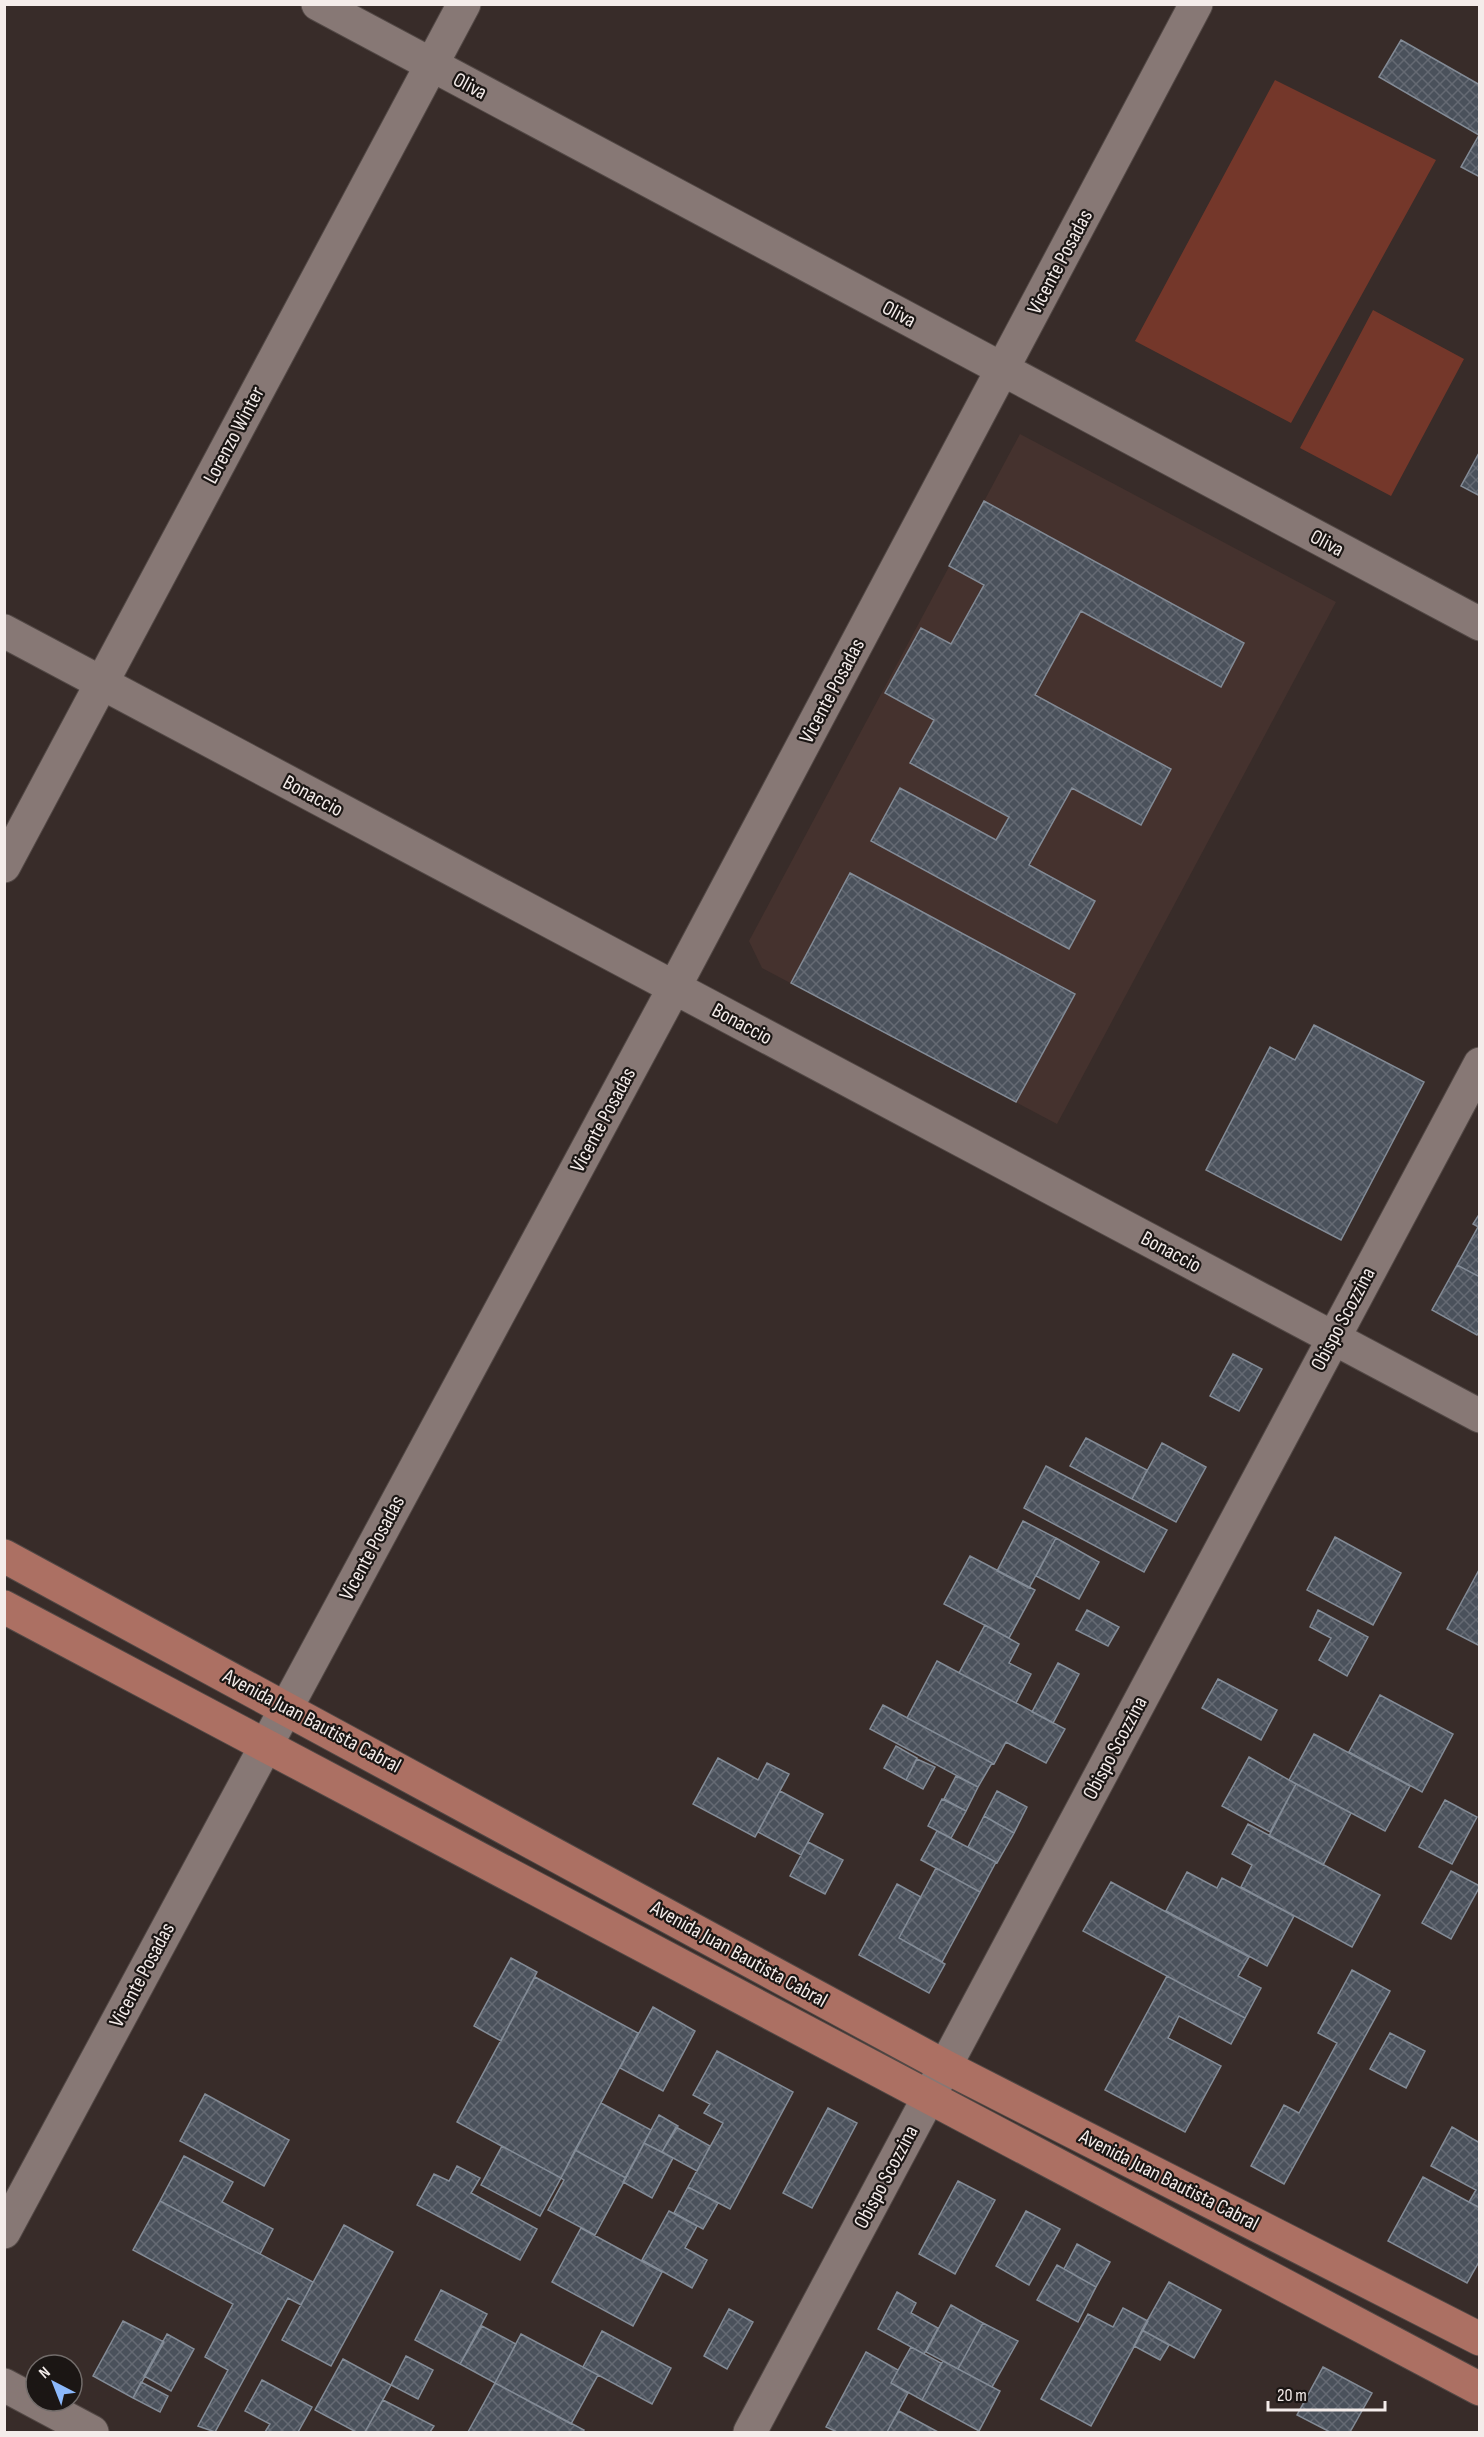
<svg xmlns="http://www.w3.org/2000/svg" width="1484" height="2437" font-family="'Sofia Sans Condensed',sans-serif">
<defs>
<pattern id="building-cross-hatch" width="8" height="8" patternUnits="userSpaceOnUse" patternTransform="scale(1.5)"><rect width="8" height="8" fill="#4a515b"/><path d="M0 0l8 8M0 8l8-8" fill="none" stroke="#656a73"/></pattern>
</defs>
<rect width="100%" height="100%" fill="#382c29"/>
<path fill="#45322e" d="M1020,434L1336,602L1057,1124L762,968L749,941Z"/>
<path fill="#74372a" d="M1275,80L1436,160L1291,423L1135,341Z
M1373,310L1464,359L1391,496L1300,448Z"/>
<path fill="url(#building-cross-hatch)" stroke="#838b96" stroke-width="1.5" d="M1401,40L1480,85V177L1461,167L1479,135L1379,77Z
M1480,451V496L1461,486Z
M984,501L1244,643L1221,687L1081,611L1035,695L1171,769L1141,825L1072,788L1029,865L1095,901L1069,949L871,841L900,788L996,840L1009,817L910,763L934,720L885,693L921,628L951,644L984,585L949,566Z
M850,873L1075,994L1016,1102L791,983Z
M1314,1025L1424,1082L1341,1240L1206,1170L1270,1047L1295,1060Z
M1480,1213V1228L1473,1224Z
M1478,1227L1480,1228V1277L1457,1265Z
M1457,1265L1480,1277V1331L1477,1335L1432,1310Z
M1233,1354L1262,1369L1239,1411L1210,1396Z
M1086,1438L1147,1470L1132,1499L1070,1466Z
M1162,1443L1206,1467L1176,1522L1132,1499Z
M1046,1466L1167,1530L1144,1572L1024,1508Z
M1023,1521L1056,1538L1029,1588L997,1571Z
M1335,1537L1401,1573L1373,1625L1307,1590Z
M1056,1538L1099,1562L1079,1599L1036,1576Z
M970,1556L1035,1590L1009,1638L944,1604Z
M1480,1568V1646L1447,1629Z
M1087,1610L1119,1627L1108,1646L1076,1630Z
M1318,1610L1368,1637L1347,1676L1319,1660L1331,1638L1310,1627Z
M985,1625L1019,1644L1009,1663L1031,1674L1016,1703L959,1673Z
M937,1661L1065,1729L1046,1763L1006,1742L994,1764L992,1763L907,1718Z
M1058,1663L1079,1674L1053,1723L1032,1712Z
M1218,1679L1277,1710L1261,1740L1202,1708Z
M1380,1695L1453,1734L1422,1792L1349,1752Z
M883,1705L992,1763L978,1787L870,1729Z
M1314,1734L1410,1786L1385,1831L1289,1780Z
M896,1746L917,1758L906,1780L884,1768Z
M1249,1757L1296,1784L1270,1832L1222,1806Z
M718,1758L758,1780L767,1763L789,1774L755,1837L693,1804Z
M917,1759L935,1767L923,1789L906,1780Z
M956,1776L978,1787L966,1811L944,1799Z
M1296,1784L1351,1813L1323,1865L1269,1836Z
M780,1791L823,1814L801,1855L758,1832Z
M997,1791L1027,1807L1014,1833L984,1816Z
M942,1799L966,1811L951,1838L928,1826Z
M1445,1800L1477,1817L1452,1864L1419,1847Z
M984,1816L1014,1833L997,1863L968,1847Z
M1248,1824L1380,1895L1352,1947L1241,1887L1252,1865L1232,1854Z
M937,1831L996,1862L980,1892L921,1860Z
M808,1842L843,1860L825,1894L790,1876Z
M936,1868L980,1892L942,1962L899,1938Z
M1451,1871L1480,1886L1451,1939L1422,1923Z
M1187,1872L1217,1888L1222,1878L1294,1916L1267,1966L1166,1911Z
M1111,1882L1249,1957L1238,1976L1261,1988L1245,2018L1083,1931Z
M897,1884L921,1897L899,1938L945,1964L929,1993L859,1955Z
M511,1958L537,1972L501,2041L474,2026Z
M1352,1970L1390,1991L1284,2184L1251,2166L1284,2105L1299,2113L1337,2043L1318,2033Z
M1167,1976L1245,2018L1231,2044L1179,2016L1168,2038L1221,2066L1185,2132L1105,2090Z
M535,1977L638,2033L561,2178L457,2122Z
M653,2007L695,2031L663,2091L620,2068Z
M1390,2033L1425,2051L1406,2088L1370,2069Z
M717,2051L793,2092L730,2209L688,2187L723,2123L704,2113L710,2104L693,2095Z
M205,2094L289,2140L264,2186L180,2141Z
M601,2103L651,2130L626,2178L575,2150Z
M828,2108L857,2123L812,2208L783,2193Z
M659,2115L678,2126L662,2152L644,2143Z
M676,2127L710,2146L697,2171L662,2152Z
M1452,2127L1480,2143V2208L1469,2202L1476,2190L1431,2166Z
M644,2143L673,2158L652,2198L623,2182Z
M502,2146L561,2178L540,2216L481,2185Z
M575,2150L626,2178L595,2235L548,2210L564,2180L561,2178Z
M184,2156L233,2182L222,2202L273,2229L260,2254L160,2201Z
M457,2166L480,2178L471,2193L537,2229L520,2260L417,2205L434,2174L449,2181Z
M1423,2177L1480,2208V2260L1467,2283L1388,2241Z
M958,2181L995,2200L955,2274L919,2254Z
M688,2187L718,2203L703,2229L674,2213Z
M160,2201L313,2282L301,2305L288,2298L215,2432L198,2426L228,2370L205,2357L233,2304L133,2250Z
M669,2211L697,2226L685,2248L707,2260L692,2288L642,2260Z
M1026,2211L1060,2229L1029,2285L996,2266Z
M344,2225L393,2252L331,2366L282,2340Z
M581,2228L662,2272L633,2326L552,2282Z
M1077,2244L1110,2262L1096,2287L1064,2269Z
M1057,2265L1096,2287L1078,2322L1037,2300Z
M1169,2282L1221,2310L1194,2358L1142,2330Z
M441,2290L487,2314L460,2364L415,2340Z
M897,2292L916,2303L911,2313L938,2328L924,2354L878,2329Z
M951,2305L983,2323L958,2369L926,2352Z
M1123,2308L1148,2321L1091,2426L1041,2399L1088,2314L1113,2327Z
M729,2309L753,2322L727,2369L704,2356Z
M123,2321L164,2342L133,2398L93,2376Z
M983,2323L1018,2341L992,2387L958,2369Z
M482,2326L516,2344L495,2383L460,2364Z
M1142,2330L1169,2345L1160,2360L1134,2346Z
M602,2331L671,2368L652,2404L583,2367Z
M167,2334L194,2349L171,2391L144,2376Z
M521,2334L598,2375L571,2424L495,2383Z
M911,2347L941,2363L922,2400L891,2383Z
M866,2352L898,2370L891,2383L908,2393L887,2432H837L826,2427Z
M406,2356L433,2370L418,2399L391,2385Z
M343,2359L391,2385L365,2432H356L315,2410Z
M943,2361L1000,2391L979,2431L922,2400Z
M1323,2367L1372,2393L1350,2432H1330L1297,2415Z
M262,2380L312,2407L298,2432H265L270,2424L245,2411Z
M141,2382L168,2396L160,2412L133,2398Z
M495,2383L584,2430L583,2432H468Z
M383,2400L434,2426L430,2432H365Z
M899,2411L938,2432H887Z"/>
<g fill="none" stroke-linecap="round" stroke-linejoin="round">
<g stroke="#524845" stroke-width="35">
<path id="minor" d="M318,4L1480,624
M4,631L1480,1416
M4,866L464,4
M4,2232L674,988L1196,4
M4,2385L92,2432
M750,2432L1480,1064"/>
</g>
<g stroke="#524845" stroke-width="35">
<path id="major" d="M4,1556L946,2067L1480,2339
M4,1607L1480,2389"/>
</g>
<use href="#minor" stroke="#877875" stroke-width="33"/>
<use href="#major" stroke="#ac7063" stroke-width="33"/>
</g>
<g text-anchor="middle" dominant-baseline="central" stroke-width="4.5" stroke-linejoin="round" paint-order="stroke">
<g font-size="21" fill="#f4ecea" stroke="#1b1614">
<text transform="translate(470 86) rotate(28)">Oliva</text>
<text transform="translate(1060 262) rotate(-62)">Vicente Posadas</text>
<text transform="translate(899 314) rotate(28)">Oliva</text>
<text transform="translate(234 435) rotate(-62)">Lorenzo Winter</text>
<text transform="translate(1327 543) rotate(28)">Oliva</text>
<text transform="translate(832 691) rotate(-62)">Vicente Posadas</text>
<text transform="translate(313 796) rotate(28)">Bonaccio</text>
<text transform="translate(742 1024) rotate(28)">Bonaccio</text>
<text transform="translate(603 1120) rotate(-62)">Vicente Posadas</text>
<text transform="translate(1171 1252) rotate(28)">Bonaccio</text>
<text transform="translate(1343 1319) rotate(-62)">Obispo Scozzina</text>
<text transform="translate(372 1548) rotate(-62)">Vicente Posadas</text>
<text transform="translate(312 1721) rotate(28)">Avenida Juan Bautista Cabral</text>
<text transform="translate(1115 1748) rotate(-62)">Obispo Scozzina</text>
<text transform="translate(739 1954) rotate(29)">Avenida Juan Bautista Cabral</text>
<text transform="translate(142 1975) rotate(-62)">Vicente Posadas</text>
<text transform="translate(886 2177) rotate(-62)">Obispo Scozzina</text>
<text transform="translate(1169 2180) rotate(27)">Avenida Juan Bautista Cabral</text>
</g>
</g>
<rect width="1484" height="2437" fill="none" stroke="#f4ecea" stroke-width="12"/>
<g transform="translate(54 2383) rotate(318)"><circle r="28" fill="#1b1614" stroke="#726c6a" stroke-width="1.5"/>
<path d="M0-4.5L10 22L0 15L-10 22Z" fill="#8cb9fc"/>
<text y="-9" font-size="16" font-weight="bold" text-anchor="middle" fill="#f4ecea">N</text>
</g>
<path d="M1268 2401v9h117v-9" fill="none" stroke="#f4ecea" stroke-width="3"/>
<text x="1277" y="2401" font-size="18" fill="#f4ecea" stroke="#1b1614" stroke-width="4.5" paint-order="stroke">20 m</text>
</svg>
